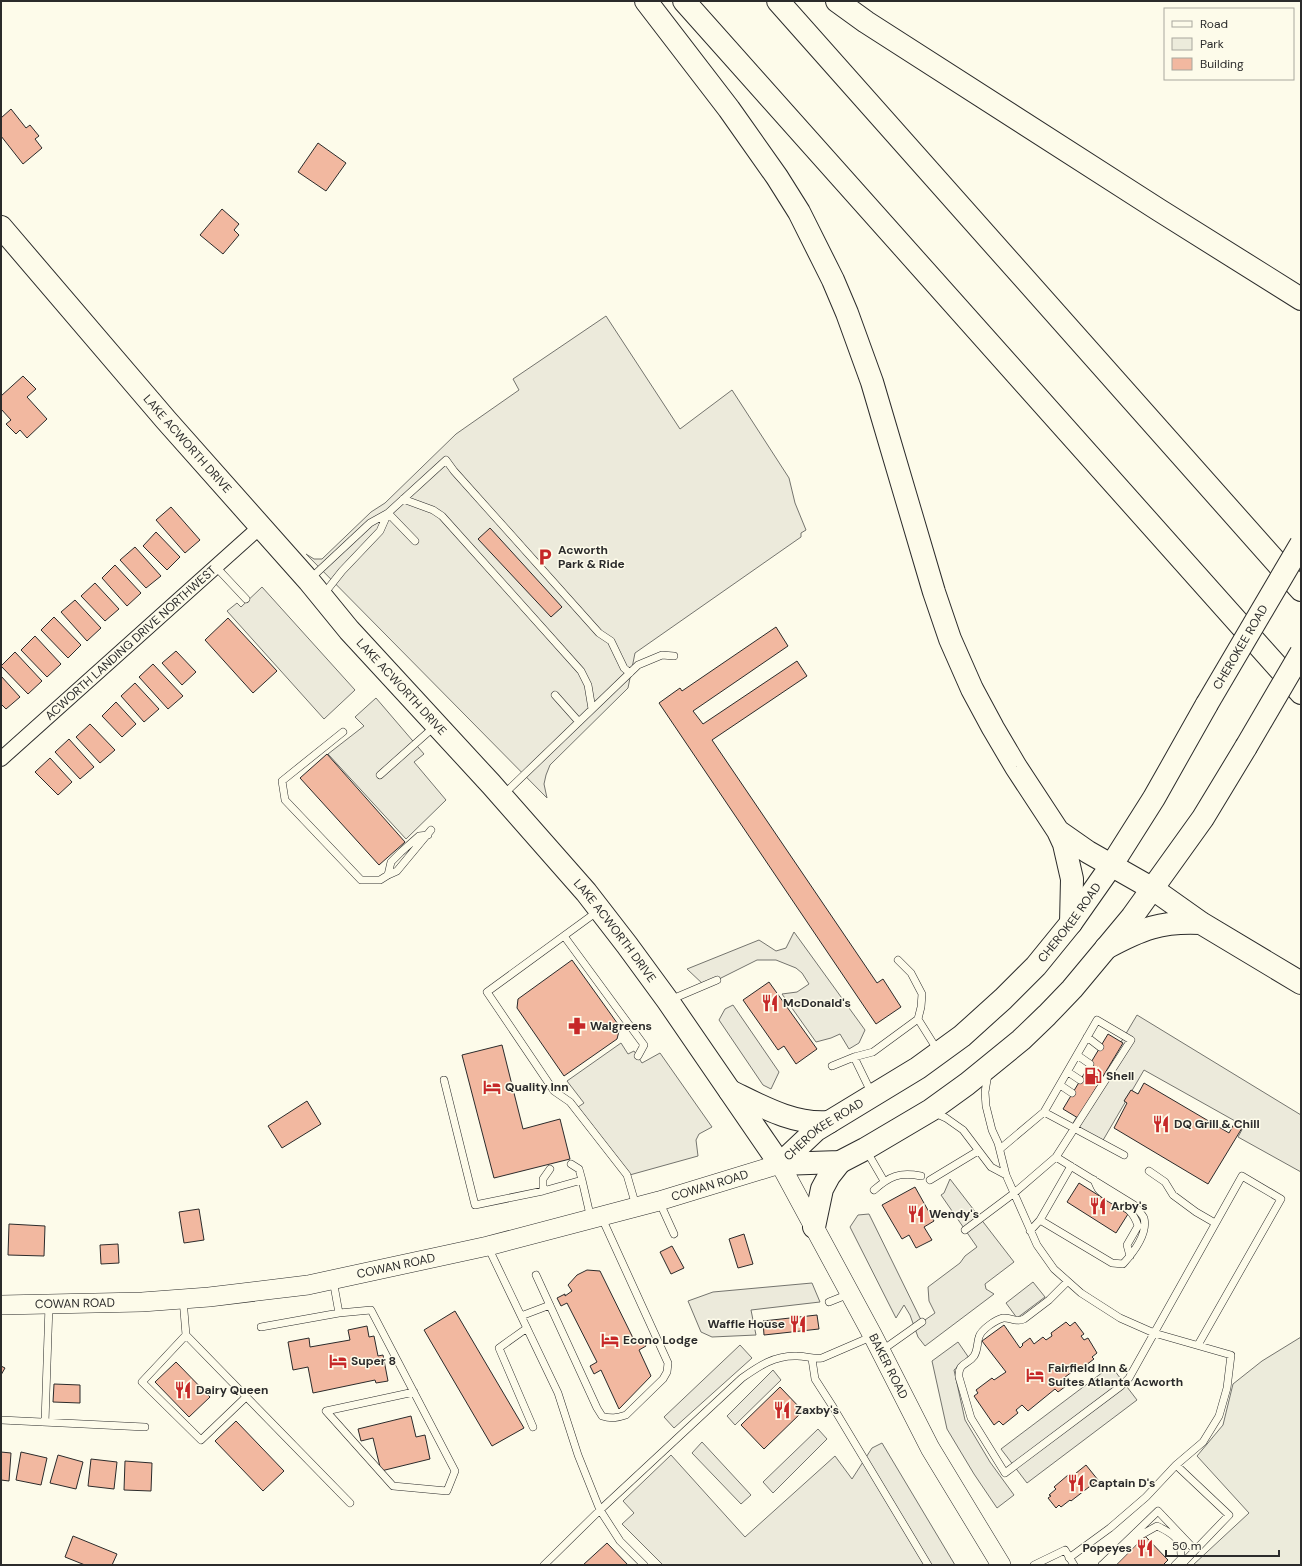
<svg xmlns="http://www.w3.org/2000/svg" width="1302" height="1566" font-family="'DM Sans',sans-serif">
<rect width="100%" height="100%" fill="#fdfbea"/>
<path fill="#ecebdb" stroke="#74746e" d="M1301,1337V1565H1193L1249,1513L1197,1456L1223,1425L1233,1384L1262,1361Z"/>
<path fill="#eceadb" stroke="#74746e" d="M606,316L680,429L732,390L789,478L795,503L806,530L801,533V537L635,653L628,688L550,765L546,775L544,784L547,798L306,554L314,559H322L371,512L385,503L456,434L519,390L513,379Z
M262,587L355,690L324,719L227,611L237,603L241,607Z
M376,698L424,754L414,762L446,800L406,839L328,754L364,726L355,717Z
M794,932L865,1030L859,1043L849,1049L840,1034L831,1038L816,1042L782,994L797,992L809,984L802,973L796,968L776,960H757L705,986L687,969L759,940L776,951L786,948Z
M733,1005L779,1072L771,1089L763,1085L719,1020L725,1009Z
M1137,1015L1301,1115V1172L1238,1137L1244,1126L1144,1070L1102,1142L1073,1123Z
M621,1043L628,1054L634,1051L642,1063L660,1053L712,1127L699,1134L696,1140L698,1156L626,1176L575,1109L584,1103L567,1081Z
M950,1179L1014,1262L985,1284L986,1289L994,1294L925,1346L918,1337L910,1315L904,1305L896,1318L850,1227L858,1215L869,1214L922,1322L935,1313L929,1301L928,1287L960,1263L965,1256L977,1247L941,1195L944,1193Z
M1033,1282L1045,1297L1017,1318L1006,1303Z
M812,1283L820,1302L751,1310L756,1335L712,1337L701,1332L688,1301L713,1292Z
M958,1342L969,1358L954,1370L965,1420L990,1462L1014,1495L997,1508L974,1474L947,1429L932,1361Z
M740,1345L752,1358L674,1428L664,1417Z
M1111,1366L1137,1400L1027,1483L1001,1449Z
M773,1370L781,1380L735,1425L727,1416Z
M818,1429L827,1439L773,1493L763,1482Z
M702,1442L751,1495L741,1504L692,1453Z
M882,1443L955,1565H663L622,1524L634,1513L623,1501L671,1455L745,1537L835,1456L852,1479L872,1448Z"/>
<path fill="#f2b8a0" stroke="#2b2b2b" d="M11,109L26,128L30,125L39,136L35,139L42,148L23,164L1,136V118Z
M318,143L346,163L326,191L298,172Z
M222,209L239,224L234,230L239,235L223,254L200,235Z
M23,376L36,389L27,397L47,419L27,438L20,430L16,434L6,424L11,420L1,409V396Z
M171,507L200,540L185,553L156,520Z
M490,528L562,607L551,617L478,539Z
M156,532L180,557L167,570L143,546Z
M135,547L161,576L146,588L120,560Z
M115,565L141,593L127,606L102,578Z
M95,583L119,609L105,621L81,596Z
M75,600L101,628L87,641L61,612Z
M54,617L81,645L68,658L41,630Z
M228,618L277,671L253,693L205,640Z
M776,627L788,646L693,711L703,724L797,661L807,676L712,740L877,983L883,979L901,1007L876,1024L659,703L680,688L682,691Z
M35,636L61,664L47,677L21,650Z
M176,651L196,672L182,685L162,663Z
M15,652L42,681L28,694L1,666Z
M153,664L183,696L168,709L139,677Z
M1,676L20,697L6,709L1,704Z
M135,683L159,709L144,722L121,696Z
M116,702L136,724L122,737L102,716Z
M90,724L115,750L100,763L76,737Z
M69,739L94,767L80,779L55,752Z
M327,754L405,842L379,865L300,778Z
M50,758L72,782L58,795L35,772Z
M572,960L620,1027L617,1039L564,1076L517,1008L518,999Z
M769,982L817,1049L796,1064L784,1046L778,1050L743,1000Z
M1108,1034L1123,1043L1078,1118L1063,1109Z
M502,1045L523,1129L560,1119L570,1159L494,1178L462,1055Z
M1144,1083L1229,1133L1234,1124L1242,1128L1208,1184L1114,1128L1127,1103L1124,1101L1131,1090L1138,1094Z
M307,1101L321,1124L282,1148L268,1126Z
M1079,1183L1128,1214L1116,1233L1067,1202Z
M915,1187L934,1221L924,1227L932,1240L916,1248L909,1235L902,1239L882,1205Z
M199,1209L204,1240L184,1243L179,1212Z
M9,1224L45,1226L44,1256L8,1255Z
M744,1234L753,1264L738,1268L729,1239Z
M118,1244L119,1263L101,1264L100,1245Z
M672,1246L684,1268L671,1274L660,1252Z
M587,1270L600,1271L635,1342L642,1339L646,1346L639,1350L651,1376L619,1409L601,1370L594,1374L590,1366L597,1362L567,1303L561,1306L557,1298L565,1294V1296L572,1291L568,1285L577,1275Z
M455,1311L524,1428L492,1446L424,1330Z
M817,1315L819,1329L764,1335L763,1321Z
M1066,1322L1070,1326L1075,1322L1084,1334L1081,1336L1084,1340L1088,1338L1097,1353L1092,1357L1094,1359L1078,1371L1076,1369L1061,1380L1066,1386L1058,1392L1055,1389L1028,1411L1022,1405L1016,1410L1018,1413L1003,1425L999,1421L994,1425L974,1396L978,1393L976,1390L992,1378L994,1380L1006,1372L982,1341L1004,1325L1020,1348L1023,1345L1022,1344L1030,1338L1034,1344L1043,1337L1046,1340L1052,1336L1051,1333Z
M367,1326L369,1337L374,1336L378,1356L383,1355L388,1381L376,1383L375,1380L313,1393L308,1367L293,1370L288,1342L309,1338L310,1347L350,1340L348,1330Z
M176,1362L210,1397L189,1417L155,1382Z
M1,1366L5,1368L1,1375Z
M54,1384L80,1385V1403L53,1402Z
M780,1387L803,1411L764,1449L741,1425Z
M411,1416L416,1437L425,1435L430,1459L381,1471L373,1438L361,1441L358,1429Z
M236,1421L284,1471L263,1491L215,1441Z
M1,1452L11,1453L9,1481L1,1480Z
M21,1452L47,1458L41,1485L16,1480Z
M58,1455L83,1462L76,1489L50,1483Z
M91,1459L117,1462L114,1489L88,1486Z
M125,1461L152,1463L151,1491L124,1490Z
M1086,1465L1098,1480L1071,1501L1070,1500L1061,1507L1059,1505L1056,1508L1048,1498L1051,1496L1049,1495L1056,1489L1054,1487L1068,1475L1070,1478Z
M73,1536L117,1554L112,1565H85L65,1557Z
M1145,1536L1168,1560L1163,1565H1115Z
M607,1543L628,1565H583Z"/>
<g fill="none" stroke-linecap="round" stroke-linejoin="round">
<g stroke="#2b2b2b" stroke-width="8">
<path id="lane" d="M403,499L433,510L442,516L581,671L588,685L592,709
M388,513L415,541
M216,567L246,599
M310,579L370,523L388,513L446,460L454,471L599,633L611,641L624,668L630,673
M323,595L342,571L380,531L388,513
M555,695L579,722
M343,732L282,781L285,800L361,880H380L388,875L397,871L431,830
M380,775L434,727
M503,795L638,665L662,655L674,656
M388,875L391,862L401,852L419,836L428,835
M598,911L487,992L554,1091L570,1102L627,1175L636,1206
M564,936L644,1045L638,1056
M670,1000L717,980
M918,1019L938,1051
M1087,1037L1100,1047
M1077,1055L1090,1064
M854,1057L872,1094
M832,1066L854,1057L873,1052L918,1019L921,1007L922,994L911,973L898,960
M1068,1072L1080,1080
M988,1074L985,1092L986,1106L992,1130L998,1143L1006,1175L1037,1245L1054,1269L1081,1293L1120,1318L1154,1333L1231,1355L1227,1388L1219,1416L1203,1442L1176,1465L1146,1497L1110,1528L1069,1558
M444,1080L475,1205L543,1191L582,1180L591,1219
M1060,1085L1072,1093
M933,1112L946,1118L963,1130L991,1167L1006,1175
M1044,1112L1124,1155
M866,1150L884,1181
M571,1164L579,1169L582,1180
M1149,1171L1165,1182L1173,1195L1196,1212L1215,1223
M930,1180L978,1151
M1094,1180C1096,1184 1097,1189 1100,1191C1115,1205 1131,1203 1138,1226L1127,1245L1130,1256
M874,1190C890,1176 899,1172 921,1176
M543,1191V1179L550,1169
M659,1201L674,1234
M1040,1220L1112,1263L1123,1264C1133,1253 1148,1234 1144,1218C1142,1214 1137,1209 1134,1205L1056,1157
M965,1230L1013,1194L1056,1157L1131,1040L1097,1020L1044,1112L1000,1149
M1030,1231L1040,1220L1071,1166
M488,1247L558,1393L578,1455L600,1510L620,1541L644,1565
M536,1275L597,1408L602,1416C611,1419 617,1418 626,1415L663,1379L667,1372L668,1363L601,1216
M1067,1282L1049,1300L1024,1319C1016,1323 1010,1317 1003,1318C995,1320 981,1330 979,1337C977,1343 978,1350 974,1356C968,1365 958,1362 959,1377L971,1418L1005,1473L1121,1386L1129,1378L1242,1176L1281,1199L1198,1345
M183,1299L186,1335L350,1503
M829,1302L849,1294
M339,1313L371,1310L455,1471L447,1491L393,1486L326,1411L414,1392
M521,1316L550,1305
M261,1327L339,1313L333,1280
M527,1328L499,1348L533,1427
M186,1335L142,1382L201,1440L246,1397
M881,1351L922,1322
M812,1359L815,1379L833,1407L928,1565
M1,1420L145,1427
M45,1422L49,1305
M1176,1465L1229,1515L1181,1565
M544,1565L600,1510L742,1378C759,1366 775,1355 797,1356C806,1356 812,1359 822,1358L873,1336
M1034,1565L1065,1550L1074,1565
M1102,1565L1158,1511L1195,1550
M1102,1565L1112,1564L1141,1535L1157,1526C1174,1534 1182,1539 1181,1559L1175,1565"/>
</g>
<g stroke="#2b2b2b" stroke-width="16">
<g id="street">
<path id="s1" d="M1,759L260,527"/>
</g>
</g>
<g stroke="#2b2b2b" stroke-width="20">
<g id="secondary">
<path id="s2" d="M1,1305L142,1302L209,1297L308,1285L488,1246L659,1201L780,1164L873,1336L930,1448L1001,1565"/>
</g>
</g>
<g stroke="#2b2b2b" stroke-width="24">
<g id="primary">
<path id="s3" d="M1,227L166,420L309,581L349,630L491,784L586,892L627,945L668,1001L780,1164"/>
<path d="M730,1091C761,1106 794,1125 829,1122"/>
<path d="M780,1164L840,1162L865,1149L931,1110L967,1084L1021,1040L1047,1015L1072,989L1132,917L1203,818L1246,747"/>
<path id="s4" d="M780,1164L816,1130L918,1068L962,1036L1003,999L1036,966L1071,923L1111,866L1154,798L1207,704"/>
<path d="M814,1227L822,1189L829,1176L840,1162"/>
</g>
</g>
<g stroke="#2b2b2b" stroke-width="24">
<path id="highway" d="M646,1L729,109L777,177L799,212L833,280L847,313L872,382L934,592L950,639L972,689L993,728L1016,767L1058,831L1064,844L1072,879L1071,923
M684,1L1301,693
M778,1L1301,590
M837,1L866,22L1159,210L1301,299
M1058,831L1088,852L1153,889L1201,923L1301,983
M1106,948C1141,929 1161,921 1201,923"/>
</g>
<use href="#lane" stroke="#fdfbea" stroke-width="7"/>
<use href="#street" stroke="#fdfbea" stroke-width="14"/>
<use href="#secondary" stroke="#fdfbea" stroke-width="19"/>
<use href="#primary" stroke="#fdfbea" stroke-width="22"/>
<use href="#highway" stroke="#fdfbea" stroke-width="22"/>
<g stroke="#2b2b2b" stroke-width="24" stroke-linecap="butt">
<g id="primary-bridge">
<path id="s5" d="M1207,704L1301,544"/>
<path d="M1246,747L1301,653"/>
</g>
</g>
<use href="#primary-bridge" stroke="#fdfbea" stroke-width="22"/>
</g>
<defs>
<g id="parking-bare" transform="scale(1.38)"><path d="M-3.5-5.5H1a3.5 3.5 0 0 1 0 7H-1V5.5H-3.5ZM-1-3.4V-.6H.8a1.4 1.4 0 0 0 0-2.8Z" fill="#c62828" stroke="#fdfbea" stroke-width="2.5" paint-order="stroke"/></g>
<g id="restaurant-bare" transform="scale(1.38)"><path d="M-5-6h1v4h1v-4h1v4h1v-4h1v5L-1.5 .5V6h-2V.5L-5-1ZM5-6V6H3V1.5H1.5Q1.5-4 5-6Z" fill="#c62828" stroke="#fdfbea" stroke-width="2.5" paint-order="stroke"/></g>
<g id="pharmacy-bare" transform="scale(1.38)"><path d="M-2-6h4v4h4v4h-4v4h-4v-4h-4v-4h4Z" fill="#c62828" stroke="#fdfbea" stroke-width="2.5" paint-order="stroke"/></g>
<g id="fuel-bare" transform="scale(1.38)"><path d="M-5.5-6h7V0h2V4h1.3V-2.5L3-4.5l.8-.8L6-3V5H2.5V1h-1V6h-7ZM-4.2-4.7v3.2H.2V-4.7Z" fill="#c62828" stroke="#fdfbea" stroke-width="2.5" paint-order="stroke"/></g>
<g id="hotel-bare" transform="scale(1.38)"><path d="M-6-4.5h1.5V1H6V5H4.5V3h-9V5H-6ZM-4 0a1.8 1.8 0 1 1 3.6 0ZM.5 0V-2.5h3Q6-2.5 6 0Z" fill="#c62828" stroke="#fdfbea" stroke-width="2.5" paint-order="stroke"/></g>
</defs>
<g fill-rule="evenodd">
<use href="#parking-bare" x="545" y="557"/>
<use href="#restaurant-bare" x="770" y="1003"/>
<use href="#pharmacy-bare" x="577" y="1026"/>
<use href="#fuel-bare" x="1093" y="1076"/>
<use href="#hotel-bare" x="492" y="1087"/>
<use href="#restaurant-bare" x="1161" y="1124"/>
<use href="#restaurant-bare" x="1098" y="1206"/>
<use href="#restaurant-bare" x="916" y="1214"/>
<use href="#restaurant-bare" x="798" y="1324"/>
<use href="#hotel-bare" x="610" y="1340"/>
<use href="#hotel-bare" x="338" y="1361"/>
<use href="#hotel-bare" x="1035" y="1375"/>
<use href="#restaurant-bare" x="183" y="1390"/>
<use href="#restaurant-bare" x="782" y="1410"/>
<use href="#restaurant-bare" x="1076" y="1483"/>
<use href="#restaurant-bare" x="1145" y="1548"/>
</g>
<g text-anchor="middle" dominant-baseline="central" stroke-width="3" stroke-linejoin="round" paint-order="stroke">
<g font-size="12" fill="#2b2b2b" stroke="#fdfbea">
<text stroke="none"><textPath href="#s3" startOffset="286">LAKE ACWORTH DRIVE</textPath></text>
<text stroke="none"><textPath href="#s1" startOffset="174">ACWORTH LANDING DRIVE NORTHWEST</textPath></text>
<text stroke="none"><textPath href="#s5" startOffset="66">CHEROKEE ROAD</textPath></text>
<text stroke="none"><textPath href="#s3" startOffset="610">LAKE ACWORTH DRIVE</textPath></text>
<text stroke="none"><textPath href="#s4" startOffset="380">CHEROKEE ROAD</textPath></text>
<text stroke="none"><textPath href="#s3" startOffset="934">LAKE ACWORTH DRIVE</textPath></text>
<text stroke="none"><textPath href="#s4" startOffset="56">CHEROKEE ROAD</textPath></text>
<text stroke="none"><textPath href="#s2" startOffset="722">COWAN ROAD</textPath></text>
<text stroke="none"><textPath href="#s2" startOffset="398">COWAN ROAD</textPath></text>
<text stroke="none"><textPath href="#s2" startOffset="74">COWAN ROAD</textPath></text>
<text stroke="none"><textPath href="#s2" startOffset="1025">BAKER ROAD</textPath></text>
</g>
<g font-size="12" font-weight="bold" fill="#2b2b2b" stroke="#fdfbea" text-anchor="start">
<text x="558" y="550">Acworth<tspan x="558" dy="14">Park &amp; Ride</tspan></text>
<text x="783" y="1003">McDonald's</text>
<text x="590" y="1026">Walgreens</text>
<text x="1106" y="1076">Shell</text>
<text x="505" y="1087">Quality Inn</text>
<text x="1174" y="1124">DQ Grill &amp; Chill</text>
<text x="1111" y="1206">Arby's</text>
<text x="929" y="1214">Wendy's</text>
<text x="785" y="1324" text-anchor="end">Waffle House</text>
<text x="623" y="1340">Econo Lodge</text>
<text x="351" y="1361">Super 8</text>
<text x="1048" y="1368">Fairfield Inn &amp;<tspan x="1048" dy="14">Suites Atlanta Acworth</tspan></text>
<text x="196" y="1390">Dairy Queen</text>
<text x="795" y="1410">Zaxby's</text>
<text x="1089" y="1483">Captain D's</text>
<text x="1132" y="1548" text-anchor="end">Popeyes</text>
</g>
</g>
<rect width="1302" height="1566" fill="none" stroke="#2b2b2b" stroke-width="4"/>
<rect x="1164" y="8" width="130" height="72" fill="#fdfbea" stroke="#a9a89e"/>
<rect x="1172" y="21" width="20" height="6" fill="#fdfbea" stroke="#a9a89e"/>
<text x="1200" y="28" font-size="12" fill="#2b2b2b">Road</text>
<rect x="1172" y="38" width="20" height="12" fill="#ecebdb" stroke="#a9a89e"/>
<text x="1200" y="48" font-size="12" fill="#2b2b2b">Park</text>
<rect x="1172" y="58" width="20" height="12" fill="#f2b8a0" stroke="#a9a89e"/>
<text x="1200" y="68" font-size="12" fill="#2b2b2b">Building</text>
<path d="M1166 1550v6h113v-6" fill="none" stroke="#2b2b2b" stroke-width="2"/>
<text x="1172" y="1550" font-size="12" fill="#2b2b2b" stroke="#fdfbea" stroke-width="3" paint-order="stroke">50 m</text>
</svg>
